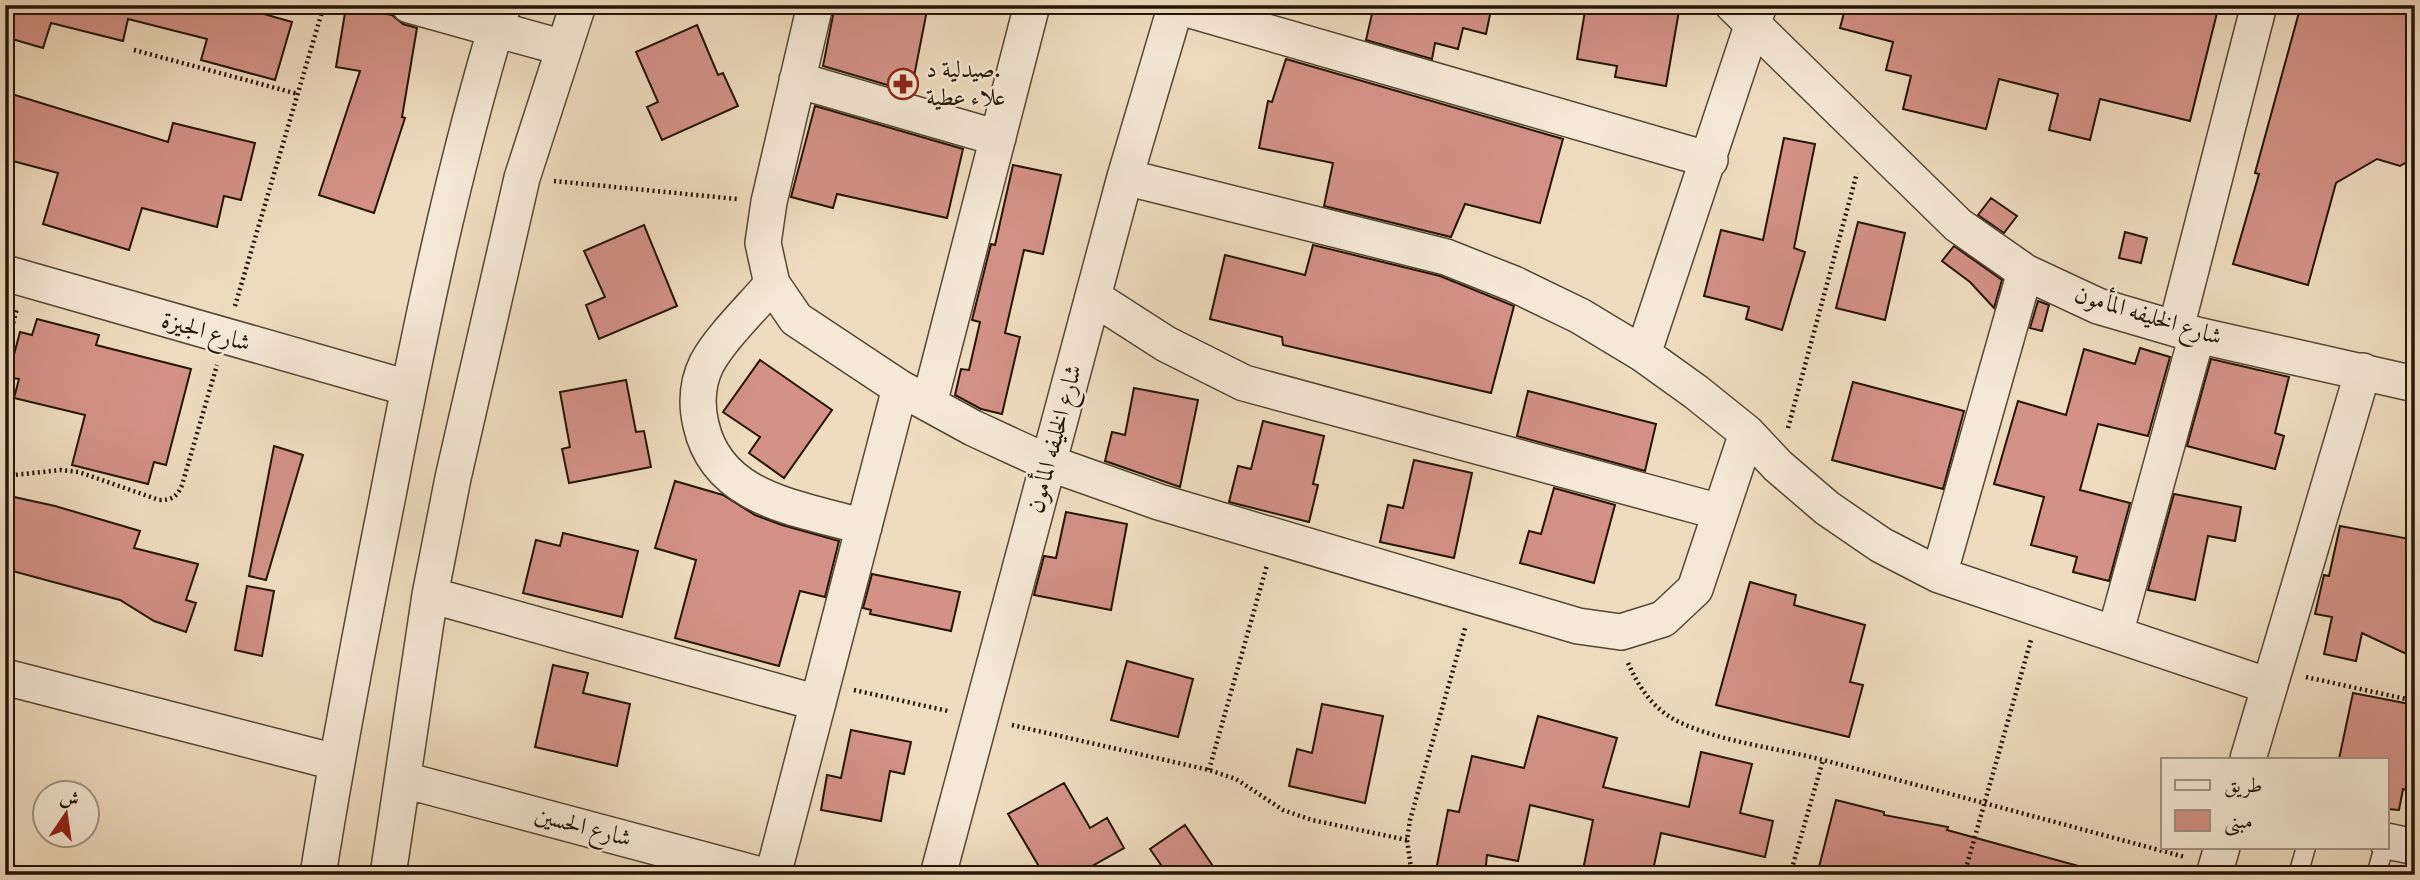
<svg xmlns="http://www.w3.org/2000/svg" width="2420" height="880" font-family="'Libre Bodoni',Amiri,serif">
<rect width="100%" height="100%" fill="#efdcc0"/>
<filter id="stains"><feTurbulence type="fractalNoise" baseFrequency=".00286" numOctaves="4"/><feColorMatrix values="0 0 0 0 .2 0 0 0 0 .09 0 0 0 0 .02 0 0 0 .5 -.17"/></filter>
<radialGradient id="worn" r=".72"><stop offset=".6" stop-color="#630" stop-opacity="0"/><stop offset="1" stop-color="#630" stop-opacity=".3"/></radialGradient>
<path fill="#d39187" stroke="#241506" stroke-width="2" d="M5,5H232L292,22L275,80L201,60L207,39L128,19L123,41L51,23L43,48L5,37Z
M835,5H928L911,92L823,66Z
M1374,5H1492L1486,34L1463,28L1458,49L1435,43L1432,59L1366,40Z
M1586,5H1680L1666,86L1615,77L1617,66L1577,59Z
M1846,5H2219L2190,121L2100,99L2090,140L2049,130L2058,94L1999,79L1986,129L1903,109L1911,76L1886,70L1893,42L1840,28Z
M2301,5H2415V157L2400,166L2377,159L2336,183L2308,285L2233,264L2259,174L2255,173Z
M346,7L392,15L403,24L417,28L402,117L405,118L374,213L319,195L360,71L336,67Z
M697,25L718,75L723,73L738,106L662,140L647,107L658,102L636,52Z
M1286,59L1563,139L1540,223L1465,204L1451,237L1324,206L1333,163L1259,148L1268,101L1272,102Z
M5,92L168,142L173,123L255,143L241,200L224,196L217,227L142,208L129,250L43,224L58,173L5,159Z
M815,106L963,149L947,218L837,194L833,208L791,197Z
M1784,138L1815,144L1794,248L1805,252L1782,330L1746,319L1749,307L1704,296L1721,230L1763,240Z
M1013,165L1061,175L1043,254L1024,250L1005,333L1020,337L1002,414L981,409L955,395L961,369L969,370L980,322L972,320L991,244L995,245Z
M1991,198L2017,216L2004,233L1978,215Z
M1858,222L1905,233L1885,320L1836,308Z
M644,225L677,306L599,339L586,305L605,297L584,251Z
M2125,232L2147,238L2141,263L2119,258Z
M1313,245L1440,276L1514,306L1491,393L1283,345L1282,337L1210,319L1225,255L1305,275Z
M1954,246L2002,280L1994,308L1970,282L1942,261Z
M2038,301L2049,305L2042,331L2030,328Z
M37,319L99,335L96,345L191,369L166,465L154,462L148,484L72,465L85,415L14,398L19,379L8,377L20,332L32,335Z
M2140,348L2170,357L2148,436L2098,424L2080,490L2130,503L2109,581L2073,572L2077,557L2031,545L2044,497L1994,484L2018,401L2066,415L2084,349L2135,364Z
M2211,359L2289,377L2275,433L2284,436L2275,469L2187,446Z
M760,360L832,410L784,478L749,453L760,437L723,412Z
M626,380L636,432L644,431L651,467L569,483L562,449L570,447L560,392Z
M1853,382L1964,411L1943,489L1832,460Z
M1134,388L1198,400L1180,487L1105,461L1112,432L1125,435Z
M1528,391L1656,424L1645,471L1517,436Z
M1263,421L1324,436L1313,484L1318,485L1309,522L1229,502L1238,466L1251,469Z
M274,446L303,455L266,580L249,576Z
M1414,460L1472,473L1454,558L1380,542L1388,505L1403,508Z
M675,481L723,495L755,515L782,525L839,541L825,597L800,591L779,666L675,638L696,560L655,548Z
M1554,488L1615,505L1594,583L1520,563L1529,531L1541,534Z
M2174,494L2241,507L2235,541L2208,536L2195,600L2148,590Z
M5,495L55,506L140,531L134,548L198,564L186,600L196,603L186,632L154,621L120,600L5,569Z
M1066,512L1127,524L1111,610L1034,595L1044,556L1056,558Z
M2340,526L2415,540V658L2362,633L2356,661L2324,654L2332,617L2315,614L2324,575L2329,576Z
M563,533L638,551L622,617L523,593L536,540L560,546Z
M872,574L960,592L951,631L870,614L871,610L863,608Z
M1750,582L1796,595L1794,605L1865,625L1850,682L1863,685L1849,737L1716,705Z
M247,586L274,591L262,656L235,650Z
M1127,661L1193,679L1178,737L1111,720Z
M553,665L588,673L583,693L630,704L617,766L535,747Z
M2353,693L2415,705L2409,755L2415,756V793L2403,789L2399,810L2387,809V759H2339Z
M1322,704L1383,716L1365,803L1289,786L1297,749L1312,753Z
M1538,716L1617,738L1603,787L1689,807L1701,752L1752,764L1740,813L1773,821L1765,857L1661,833L1652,875H1582L1593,820L1530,805L1518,861L1487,855L1485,875H1435L1448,810L1459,812L1472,756L1524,768Z
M851,730L911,742L904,774L890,771L881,821L821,810L827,775L841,778Z
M1064,783L1090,828L1107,818L1124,848L1076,875H1044L1008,814Z
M1836,800L1884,812V815L1948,827L1947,830L2082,867L2081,875H1817Z
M1185,825L1219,875H1168L1150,849Z"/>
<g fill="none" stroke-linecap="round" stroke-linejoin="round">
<g stroke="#574734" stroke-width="21">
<path id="service" d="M2298,875L2306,847
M2376,875L2384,847"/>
</g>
<g stroke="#574734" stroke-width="38">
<path id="minor" d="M409,5L564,48
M815,5L769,202L763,243L772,284L796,319L900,388L973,428L1049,463L1159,502L1578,626L1621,632L1663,619L1695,589L1747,433
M1173,5L1710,160
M1733,5L1958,225L2025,272L2098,306L2197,335L2415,384
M797,80L998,138
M1125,177L1446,257L1514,284L1580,316L1643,354L1696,392L1747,433L1778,466L1827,508L1881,545L1939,575L2269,686
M5,273L408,388
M772,284C753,307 721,337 707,363C697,383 696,404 701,425C718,501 800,508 864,527
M1093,297L1166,344L1244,383L1720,512
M2176,328L2259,5
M1643,354L1758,8
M929,404L1032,5
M1939,575L2025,272
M430,595L818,703
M2115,634L2197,335
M5,677L335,762
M2248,759L2363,371
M404,780L761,875
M2387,841L2415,847
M318,875C338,749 362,625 387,500C419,334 453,167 503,5
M388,875L430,595L453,478L522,178L578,5
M773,875L900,388
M938,875L1125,177L1176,5
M2214,875L2222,847"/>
</g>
<path stroke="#241506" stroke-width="4.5" stroke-dasharray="2 3.5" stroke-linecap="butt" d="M134,50L298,94
M554,181L737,199
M235,306L324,5
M5,355L17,308
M1788,428L1857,173
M5,476L61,470L79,472L159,500C172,500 177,497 182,485L217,365
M1628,663C1639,688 1654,710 1679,722C1724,743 1779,748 1827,761C1947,793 2066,825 2185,857
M2306,677L2415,701
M854,690L948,711
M1012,725L1209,770L1236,779L1283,810L1312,820L1407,840
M1209,770L1267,565
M1412,875L1407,840L1410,820L1466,625
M1790,875L1823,760
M1964,875L2031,640"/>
<use href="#service" stroke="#f5e8d6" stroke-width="18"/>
<use href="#minor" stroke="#f5e8d6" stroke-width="35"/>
</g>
<defs>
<g id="pharmacy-ring" transform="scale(1.575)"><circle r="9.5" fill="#f5e8d6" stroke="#8f2418" stroke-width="1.5"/><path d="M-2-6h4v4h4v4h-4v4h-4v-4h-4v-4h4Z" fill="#8f2418"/></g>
</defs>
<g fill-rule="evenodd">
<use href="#pharmacy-ring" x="903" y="84"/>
</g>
<g text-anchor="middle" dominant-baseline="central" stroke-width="5" stroke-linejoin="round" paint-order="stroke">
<g font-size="24" fill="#241506" stroke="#f5e8d6" text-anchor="start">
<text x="926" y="70">صيدلية د.<tspan x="926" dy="28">علاء عطية</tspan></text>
</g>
<g font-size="24" fill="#241506" stroke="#f5e8d6">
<text transform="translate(2148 316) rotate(17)">شارع الخليفه المأمون</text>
<text transform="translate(206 332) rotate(16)">شارع الجيزة</text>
<text transform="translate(1055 439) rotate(-75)">شارع الخليفه المأمون</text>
<text transform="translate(583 827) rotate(15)">شارع الحسين</text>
</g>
</g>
<rect width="2420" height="880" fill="none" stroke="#efdcc0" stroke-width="28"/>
<rect x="7" y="7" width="2406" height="866" fill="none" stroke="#241506" stroke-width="3.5"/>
<rect x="14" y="14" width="2392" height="852" fill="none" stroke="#241506" stroke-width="2"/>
<rect x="2161" y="758" width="228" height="91" fill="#f5e8d6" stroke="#a19483" stroke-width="2"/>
<rect x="2175" y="780" width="35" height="10" fill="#f5e8d6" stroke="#a19483" stroke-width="2"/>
<text x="2224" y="792" font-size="21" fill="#241506">طريق</text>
<rect x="2175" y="810" width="35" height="21" fill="#d39187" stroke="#a19483" stroke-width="2"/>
<text x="2224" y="828" font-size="21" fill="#241506">مبنى</text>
<g transform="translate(66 814) rotate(13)"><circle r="33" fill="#f5e8d6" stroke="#a19483" stroke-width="2"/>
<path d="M0-5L12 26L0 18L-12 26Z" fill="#8f2418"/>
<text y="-10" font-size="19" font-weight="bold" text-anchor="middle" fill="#241506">ش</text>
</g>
<rect width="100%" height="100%" filter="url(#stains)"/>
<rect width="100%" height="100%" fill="url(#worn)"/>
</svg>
